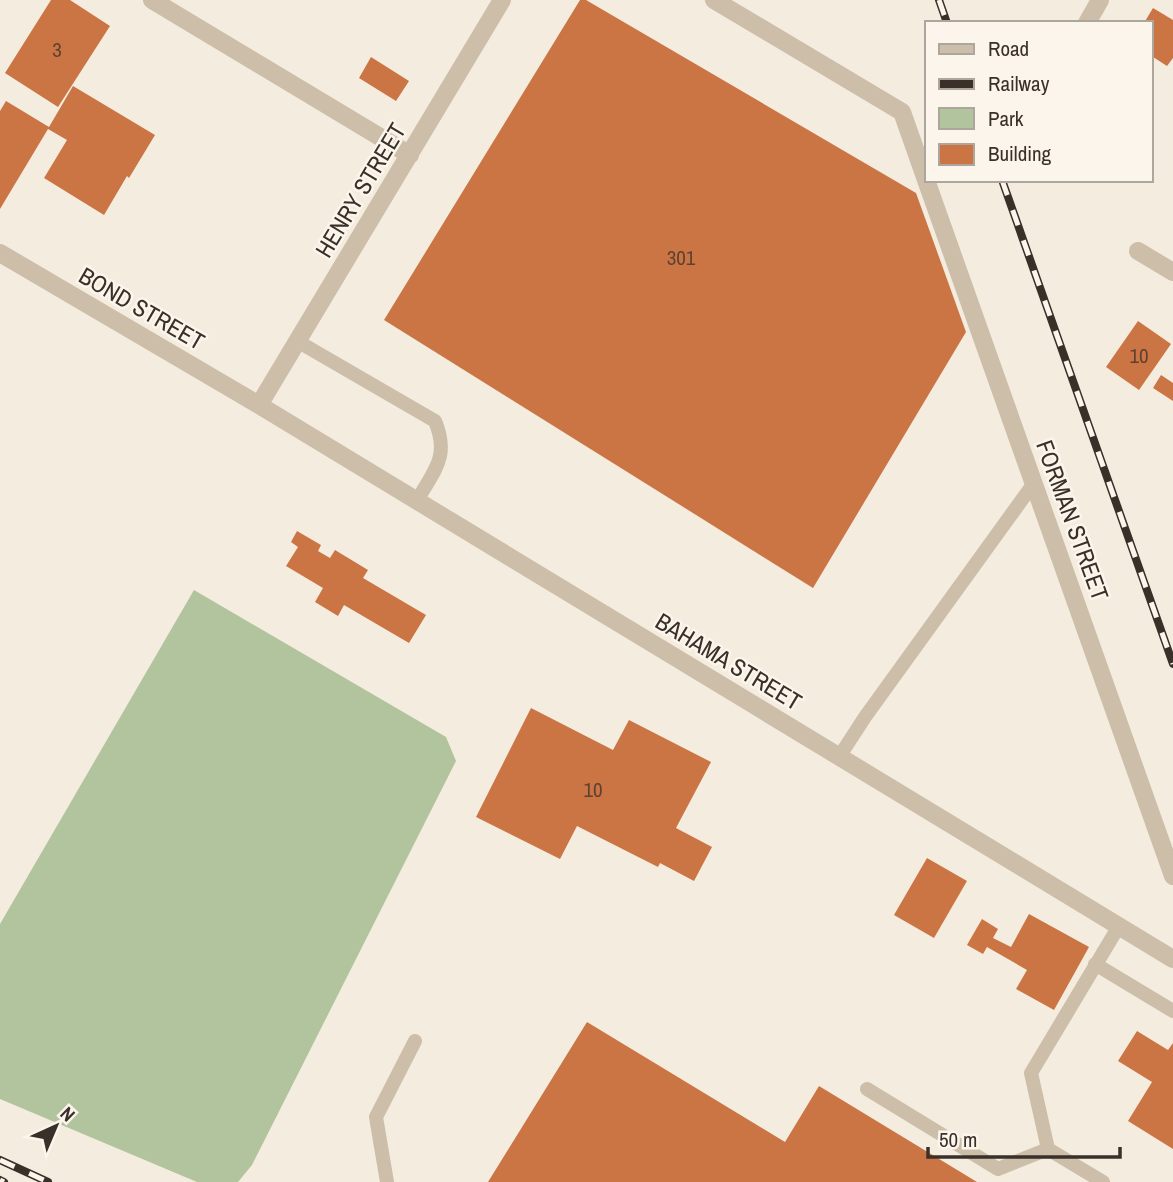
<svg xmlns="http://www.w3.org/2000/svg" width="1173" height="1182" font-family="'Archivo Narrow',sans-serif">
<rect width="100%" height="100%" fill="#f4ecde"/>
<path fill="#b2c49d" d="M194,590L446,737L456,761L252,1165L238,1182H197L0,1099V924Z"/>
<path fill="#cb7545" d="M51,0H70L110,26L58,107L5,73Z
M580,0H586L916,193L966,332L813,588L384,320Z
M1153,8L1173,20V58L1167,66L1150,55V23H1144Z
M371,57L409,81L396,101L359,78Z
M73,86L155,135L129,178L127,176L104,215L44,178L67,140L48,129L0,209V111L6,101L49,127Z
M1138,321L1171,344L1139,390L1106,367Z
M1161,375L1173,383V401L1153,388Z
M297,531L321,545L318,551L330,558L335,550L368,570L363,578L426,615L409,643L344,605L338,616L315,602L323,588L286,566L298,547L291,542Z
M531,708L613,750L629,720L711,762L676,828L712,847L694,881L660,863L658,867L577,826L560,859L476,817Z
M927,858L967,881L934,938L894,915Z
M1029,914L1089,947L1054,1010L1016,989L1027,970L987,947L983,954L967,945L982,919L998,929L993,938L1011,947Z
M587,1022L785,1142L819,1086L977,1182H488Z
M1137,1031L1168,1050L1173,1043V1149L1128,1121L1152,1082L1118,1061Z"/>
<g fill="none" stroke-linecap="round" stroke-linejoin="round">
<path stroke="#cdbea9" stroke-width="14" d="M297,341L435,421C450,457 434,470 417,501
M839,757L865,717L1034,483
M1095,964L1173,1011
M867,1089L998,1169L1048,1149L1031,1073L1119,926
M1048,1149L1103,1182
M387,1182L376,1117L415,1041"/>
<path stroke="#cdbea9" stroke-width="18" d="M152,0L410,155
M714,0L902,112L926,180
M1087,23L1100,0
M926,180L1173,876
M1138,251L1173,272
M0,253L259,405L1173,959
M259,405L502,0"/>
<g stroke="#393029" stroke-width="8">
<path id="rail" d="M939,0L947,23
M1002,180L1173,664
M0,1160L48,1182
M0,1180L4,1182"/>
</g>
<use href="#rail" stroke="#fbf5eb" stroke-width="5" stroke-dasharray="16" stroke-linecap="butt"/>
</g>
<g text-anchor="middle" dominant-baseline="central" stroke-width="5" stroke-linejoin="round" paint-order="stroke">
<g font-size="21" fill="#5e4130">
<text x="57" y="49">3</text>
<text x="681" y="257">301</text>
<text x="1139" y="355">10</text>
<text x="593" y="789">10</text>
</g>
<g font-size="24" fill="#393029" stroke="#fbf5eb">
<text transform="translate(360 190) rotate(-59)">HENRY STREET</text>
<text transform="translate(142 308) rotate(30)">BOND STREET</text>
<text transform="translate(1073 520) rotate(70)">FORMAN STREET</text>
<text transform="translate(729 661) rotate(31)">BAHAMA STREET</text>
</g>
</g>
<rect x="925" y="21" width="228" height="161" fill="#fbf5eb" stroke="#ada69d" stroke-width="2"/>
<rect x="939" y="44" width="35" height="10" fill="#cdbea9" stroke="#ada69d" stroke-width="2"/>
<text x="988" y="56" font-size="21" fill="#393029">Road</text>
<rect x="939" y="79" width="35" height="10" fill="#393029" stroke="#ada69d" stroke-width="2"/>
<text x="988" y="91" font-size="21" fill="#393029">Railway</text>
<rect x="939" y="108" width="35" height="21" fill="#b2c49d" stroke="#ada69d" stroke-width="2"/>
<text x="988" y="126" font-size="21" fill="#393029">Park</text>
<rect x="939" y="144" width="35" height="21" fill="#cb7545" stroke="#ada69d" stroke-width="2"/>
<text x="988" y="161" font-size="21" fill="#393029">Building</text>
<g transform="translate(56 1126) rotate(44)" stroke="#fbf5eb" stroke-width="5" paint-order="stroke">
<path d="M0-5L12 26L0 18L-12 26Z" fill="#393029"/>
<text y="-10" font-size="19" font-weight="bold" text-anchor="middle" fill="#393029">N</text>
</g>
<path d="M928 1147v10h192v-10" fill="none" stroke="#393029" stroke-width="3.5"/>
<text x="939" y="1147" font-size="21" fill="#393029" stroke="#fbf5eb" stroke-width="5" paint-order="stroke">50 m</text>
</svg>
